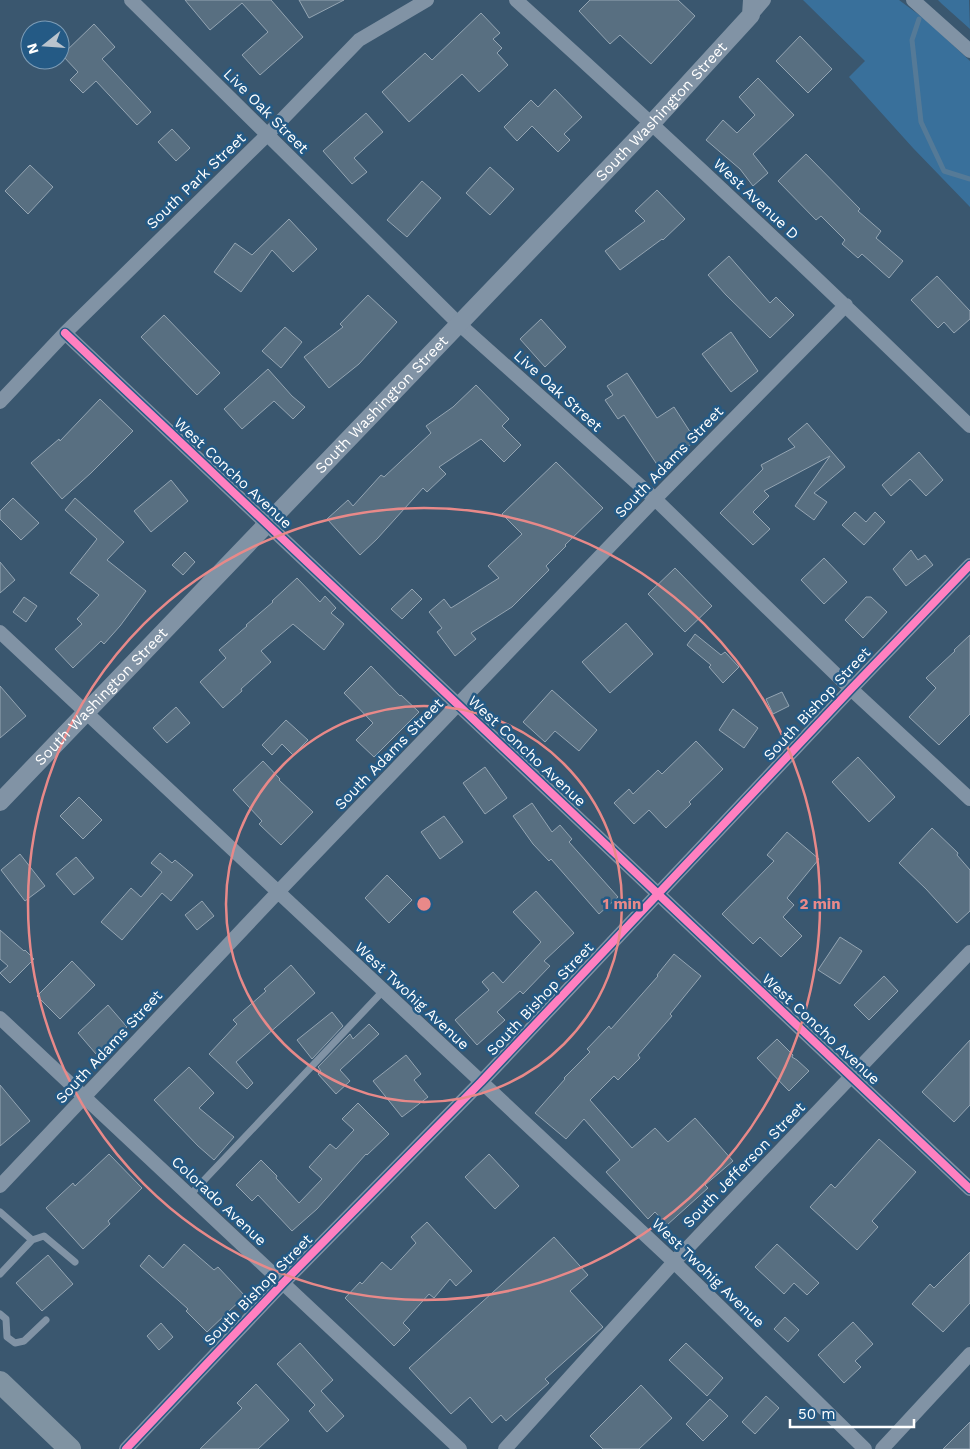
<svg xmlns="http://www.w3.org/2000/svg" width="970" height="1449" font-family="'Work Sans',sans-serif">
<rect width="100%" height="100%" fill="#3a576f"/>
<path fill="#39709b" d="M803,0H899L926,20L970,61V207L913,148L849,77L865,61Z
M938,0H969L970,29L942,4Z"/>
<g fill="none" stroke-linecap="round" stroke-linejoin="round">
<path stroke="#557a97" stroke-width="5" d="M919,19L912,40L921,122L944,171L970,179"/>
</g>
<path fill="#586f81" stroke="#94a5b3" d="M185,0H271L303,37L260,75L242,55L268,32L242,3L210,30Z
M299,0H344L309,18Z
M590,0H678L695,16L651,64L620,35L610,44L579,11Z
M481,13L500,33L493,39L502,48L497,53L508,65L479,92L462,74L409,122L382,92L425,53L432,60Z
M94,24L115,47L102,59L151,112L137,125L96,81L83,93L70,80L78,72L62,55Z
M800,36L832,69L808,93L776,61Z
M758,78L794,115L753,154L768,173L753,186L740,169L706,140L723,120L737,133L755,115L739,97Z
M555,89L582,117L564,134L570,140L558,152L532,126L517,141L504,127L531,100L538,107Z
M366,113L383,132L354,158L367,172L352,184L323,151Z
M172,129L190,148L176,161L158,142Z
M806,154L860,209L858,211L881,231L876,238L903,261L889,278L862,254L858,258L842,244L845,240L821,216L816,220L778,181Z
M30,165L53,187L28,214L5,191Z
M490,167L514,189L490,215L466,193Z
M422,181L441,198L407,237L387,220Z
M657,190L685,219L663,240L662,239L620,270L605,251L645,221L635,211Z
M289,219L317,249L293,272L272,250L241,292L214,272L235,243L252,255Z
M729,256L770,303L776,297L794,315L770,338L726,295L708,275Z
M937,276L970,311V319L954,333L944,322L938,328L911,300Z
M368,295L397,322L359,364L329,388L304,357L343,327L340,324Z
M164,315L220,373L197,395L141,337Z
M541,319L566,347L545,367L520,339Z
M285,327L302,342L281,368L262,351Z
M731,332L758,371L731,392L702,354Z
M268,369L292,396L305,407L293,419L274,401L242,429L224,409Z
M627,373L657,418L674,407L696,441L658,466L624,415L618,419L605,400L613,395L607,386Z
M476,385L509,419L502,426L521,445L504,462L481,439L439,467L446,474L427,492L423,488L377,539L360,555L327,519L348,500L353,506L381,475L384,477L431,433L426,426L453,407Z
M100,399L133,431L91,473L62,499L31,463L59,439L60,441Z
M807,423L845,467L814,493L827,502L814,520L795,506L830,456L764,491L769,496L753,512L770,529L753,545L720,513L763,469L761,465L795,447L788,439Z
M919,452L943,480L926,496L910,479L891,496L882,485Z
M556,462L603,508L565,545L566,546L546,566L549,570L512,607L471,633L476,639L455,656L437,632L442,628L429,612L444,599L451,608L499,578L488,566L522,534L502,514Z
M171,480L188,501L151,532L134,511Z
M13,498L39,523L21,540L0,519V511Z
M75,498L124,542L107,560L146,591L120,626L104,644L101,641L73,668L55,649L82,624L77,619L99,595L70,573L97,539L65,510Z
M855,512L866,522L875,512L885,522L864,545L842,525Z
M911,550L918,560L925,555L933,565L906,586L893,569Z
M185,552L195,562L183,575L172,565Z
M824,558L847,582L824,604L801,580Z
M0,562L15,580L0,593Z
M675,568L712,606L685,632L648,594Z
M297,578L320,602L325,596L336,608L331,613L344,624L324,650L293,624L261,651L271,662L241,689L242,691L223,708L200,682L226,658L219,650L247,626L246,625L273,602L272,601Z
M412,589L422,599L402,619L391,609Z
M24,597L37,606L26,622L13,612Z
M866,597H871L887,612L863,638L845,620Z
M626,623L653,654L610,693L582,662Z
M695,634L721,655L725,652L739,667L723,683L709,667L711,665L687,645Z
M970,635V714L939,745L909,717L936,688L926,678L955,651L954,650Z
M371,666L400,696L401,695L419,712L374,757L356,740L373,723L344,693Z
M0,686L26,716L0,738Z
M552,690L597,730L579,751L555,731L545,742L523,722Z
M782,692L789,706L773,714L766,699Z
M176,707L190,723L167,743L153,728Z
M733,709L758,728L744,748L719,730Z
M286,720L308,740L293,755L282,744L272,755L262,745Z
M696,741L723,769L689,802L691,804L666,828L649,810L634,824L614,803L629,789L633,794L658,770L662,774Z
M858,757L895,797L869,822L832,782Z
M263,761L280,779L279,780L313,812L281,845L259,824L262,821L233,790Z
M485,767L507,798L485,814L463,783Z
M79,797L102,820L83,839L60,816Z
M532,803L552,832L560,825L572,839L569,842L618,897L599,914L551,859L549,861L533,844L513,816Z
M444,816L463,842L440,859L421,832Z
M932,828L958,853L957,855L970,870V911L957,923L926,889L899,863Z
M787,832L819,859L787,898L794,905L783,917L802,936L781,957L760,937L753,944L722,914L774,861L767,855Z
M160,853L172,863L175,860L193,875L171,901L162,893L122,940L101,922L131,888L141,897L162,872L151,863Z
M20,854L45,886L25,901L1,870Z
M76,857L94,878L74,895L56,874Z
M387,875L412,900L389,923L365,898Z
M536,891L574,933L544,961L550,966L523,994L520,991L497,1012L505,1020L477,1045L455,1020L489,990L482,982L493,972L503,983L541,942L513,912Z
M202,901L214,916L197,930L185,915Z
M0,930L24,951L25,950L34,959L10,983L0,973L8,966L0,959Z
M840,937L862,951L840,984L818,970Z
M674,954L701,976L670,1014L672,1016L638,1055L640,1058L618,1080L614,1076L590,1100L632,1148L655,1128L668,1142L695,1118L733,1161L705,1185L708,1188L667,1225L655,1212L648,1219L606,1172L620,1160L584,1119L566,1139L535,1113L565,1079L564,1078L590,1052L587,1049L609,1026L611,1029L658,976L657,975Z
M72,961L95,985L60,1019L37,996Z
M291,965L315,993L236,1062L253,1083L247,1089L209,1054L237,1024L233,1020L266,991L264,989Z
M884,976L898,991L869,1020L854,1005Z
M108,1005L127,1027L96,1054L78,1033Z
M332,1012L343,1026L312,1059L297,1040Z
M369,1024L379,1034L340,1070L350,1081L336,1094L318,1074L321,1071L318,1067L350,1034L353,1039Z
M777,1039L793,1055L792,1057L797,1060L809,1071L789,1091L757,1058Z
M970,1040V1105L954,1122L922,1092Z
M406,1055L421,1074L414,1080L428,1097L402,1117L373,1081Z
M189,1067L214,1093L199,1108L234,1137L214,1160L198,1146L154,1100Z
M0,1085L30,1121L0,1146Z
M358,1103L389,1134L367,1155L366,1154L317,1209L292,1231L258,1195L252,1201L236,1185L261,1160L277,1176L276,1178L299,1203L322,1179L309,1167L330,1144L336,1149L354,1130L342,1119Z
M879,1139L916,1172L872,1221L878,1227L857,1250L810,1207L831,1184L835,1188Z
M109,1154L142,1188L108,1221L110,1224L83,1249L46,1208L73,1183L75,1186Z
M489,1154L519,1186L495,1209L465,1177Z
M427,1222L472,1271L456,1286L450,1279L434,1298L429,1294L403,1323L410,1330L394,1346L345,1298L360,1282L362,1284L382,1262L391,1270L416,1243L411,1237Z
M554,1237L588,1275L570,1291L603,1327L545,1379L549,1383L506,1421L501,1415L492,1423L470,1397L451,1414L409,1368Z
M184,1244L214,1270L218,1267L245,1296L207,1332L186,1311L188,1309L140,1266L149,1255L163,1268Z
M777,1244L819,1283L807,1295L794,1283L784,1294L755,1267Z
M970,1252V1303L943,1332L912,1304L930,1284L934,1288Z
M48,1255L73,1284L42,1311L16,1283Z
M785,1317L799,1330L788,1342L774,1329Z
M853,1322L873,1344L855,1361L861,1367L844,1383L818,1355Z
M161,1323L173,1337L159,1350L147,1336Z
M300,1343L333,1380L321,1391L344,1416L327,1432L309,1411L315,1405L277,1364Z
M686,1343L723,1378L707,1396L669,1360Z
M256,1384L289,1420L258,1449H200L242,1408L237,1403Z
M641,1385L672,1418L639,1449H603L590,1436Z
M766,1396L779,1408L755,1434L742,1422Z
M710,1399L728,1416L703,1441L686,1424Z
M970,1422V1449H943Z"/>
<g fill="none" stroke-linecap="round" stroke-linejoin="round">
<path stroke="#8193a5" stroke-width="7" d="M190,1195L383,991
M0,1212L32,1240L0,1274
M32,1240L44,1236L75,1262
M0,1314L6,1319L7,1337L15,1343L24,1341L46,1320"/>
<path stroke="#8193a5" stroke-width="14" d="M131,0L459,324L655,499L851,689L970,799
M516,0C670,139 821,281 970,426
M913,0L970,51
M751,15L764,0
M65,333L970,1189
M0,402L65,333L267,135L359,40L427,0
M0,632L674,1262L865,1449
M0,1018L460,1449
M0,1186L278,892L655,499L846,305
M126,1449L283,1283L481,1082L851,689L970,565
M505,1449L674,1262L970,952
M882,1449L970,1354"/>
<path stroke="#8193a5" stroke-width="18" id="s1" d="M0,802L652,123L751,15L752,0"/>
<path stroke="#8093a2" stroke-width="22" d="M0,1382L70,1449"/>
<g stroke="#245a85" stroke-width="11">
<path id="cycleway" d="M65,333L970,1189
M126,1449L283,1283L481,1082L851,689L970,565"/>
</g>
<use href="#cycleway" stroke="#ff80c0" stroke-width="8"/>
</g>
<g fill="none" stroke="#e88989" stroke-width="2.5">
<circle cx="424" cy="904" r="198"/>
<circle cx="424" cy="904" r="396"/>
</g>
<g text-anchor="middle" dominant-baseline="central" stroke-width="5" stroke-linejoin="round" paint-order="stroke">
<g font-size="15" fill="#fff" stroke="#245a85">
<text transform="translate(266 111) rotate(45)">Live Oak Street</text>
<text stroke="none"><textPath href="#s1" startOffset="956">South Washington Street</textPath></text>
<text transform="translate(196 181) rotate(-44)">South Park Street</text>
<text transform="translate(756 199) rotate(43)">West Avenue D</text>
<text transform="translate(558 391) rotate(42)">Live Oak Street</text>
<text stroke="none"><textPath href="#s1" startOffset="551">South Washington Street</textPath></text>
<text transform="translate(669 462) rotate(-46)">South Adams Street</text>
<text transform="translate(233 473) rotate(43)">West Concho Avenue</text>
<text stroke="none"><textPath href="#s1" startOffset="146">South Washington Street</textPath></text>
<text transform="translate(817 704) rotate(-47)">South Bishop Street</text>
<text transform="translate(527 751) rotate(43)">West Concho Avenue</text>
<text transform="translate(389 754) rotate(-46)">South Adams Street</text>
<text transform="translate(412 996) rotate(43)">West Twohig Avenue</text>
<text transform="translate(540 999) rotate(-47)">South Bishop Street</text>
<text transform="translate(821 1029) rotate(43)">West Concho Avenue</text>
<text transform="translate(109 1047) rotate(-47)">South Adams Street</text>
<text transform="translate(744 1165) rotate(-46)">South Jefferson Street</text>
<text transform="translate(219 1201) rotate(43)">Colorado Avenue</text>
<text transform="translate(708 1273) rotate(44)">West Twohig Avenue</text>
<text transform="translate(258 1290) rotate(-46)">South Bishop Street</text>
</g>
</g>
<circle cx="424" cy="904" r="8" fill="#e88989" stroke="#245a85" stroke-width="2.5"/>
<g font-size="15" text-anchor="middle" font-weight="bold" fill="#e88989" stroke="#245a85" stroke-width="5" stroke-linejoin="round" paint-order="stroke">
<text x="622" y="909">1 min</text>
<text x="820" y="909">2 min</text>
</g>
<g transform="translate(45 45) rotate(253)"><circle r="24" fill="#245a85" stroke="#7c9cb6"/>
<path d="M0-4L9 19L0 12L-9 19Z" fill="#bac4cd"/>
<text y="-8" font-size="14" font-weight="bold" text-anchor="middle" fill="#ffffff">N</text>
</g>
<path d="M790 1419v8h124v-8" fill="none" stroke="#ffffff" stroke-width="2.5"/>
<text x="798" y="1419" font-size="15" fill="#ffffff" stroke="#245a85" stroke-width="4" paint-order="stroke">50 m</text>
</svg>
